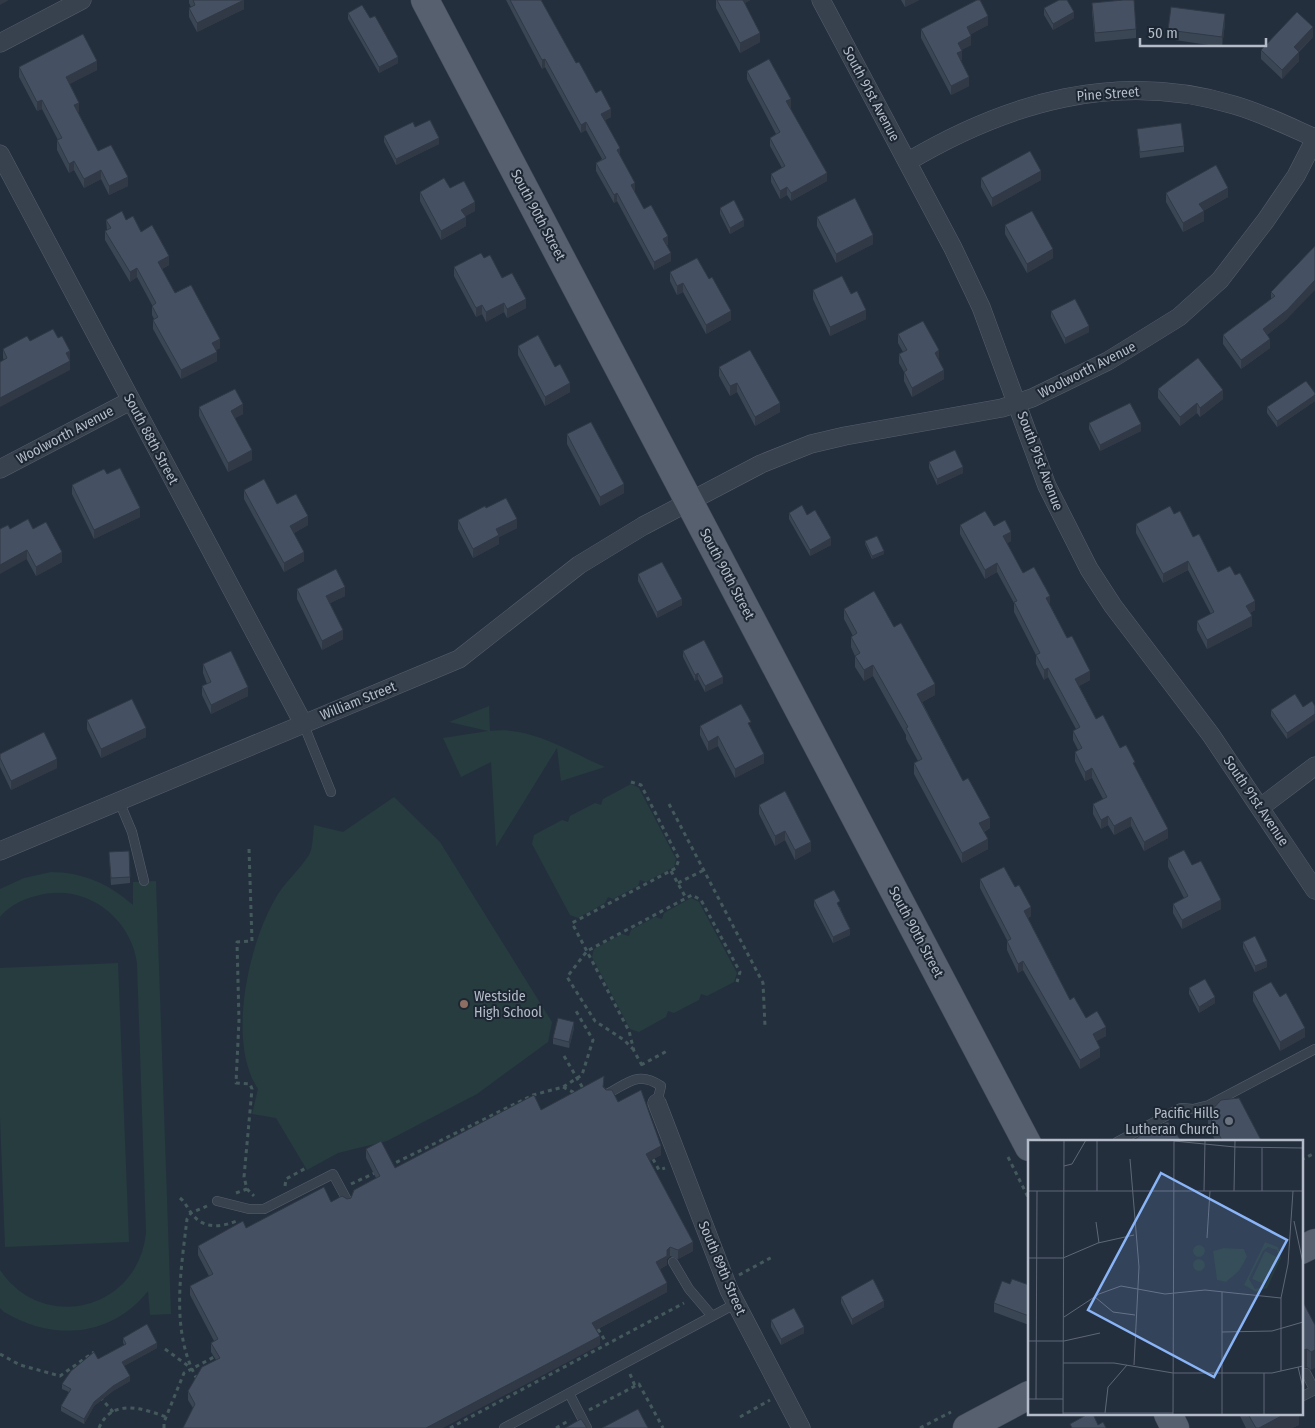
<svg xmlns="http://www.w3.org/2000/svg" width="1315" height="1428" font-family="'Fira Sans Condensed',sans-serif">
<rect width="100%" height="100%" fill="#242f3e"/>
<path fill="#263c3f" d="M489,706L490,731C531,726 568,751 605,767L561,781L557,748L496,847L491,762L461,777L443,738L488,731L449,722Z
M631,784L639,788L676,859L674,867L646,882L640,880L638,886L613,899L608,897L605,903L578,918L570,915L532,844L534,835L562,820L568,822L570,816L595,803L601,805L603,799Z
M394,797L440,842L552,1022L548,1042L477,1094L387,1141L338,1153L307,1170L276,1118L252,1114L258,1089C227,1043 248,947 274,901C284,882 299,871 309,855C313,848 313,834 314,825L343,832Z
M51,872C83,872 109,884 133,905V882L156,881L171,1314L150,1315L148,1291C111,1338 52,1341 4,1312L0,1308V1270C43,1334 139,1310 146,1232L137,963C130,915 83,882 36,896C23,899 9,906 0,917V889L24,878Z
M691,898L699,902L737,973L734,982L707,996L701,994L699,1000L674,1013L668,1011L666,1017L639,1032L630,1029L592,957L594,949L622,934L629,936L631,930L655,917L662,919L664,913Z
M118,963L129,1242L5,1247L0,1118V968Z"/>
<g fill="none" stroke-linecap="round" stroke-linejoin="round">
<g stroke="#565f6c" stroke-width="10">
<path id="service" d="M303,723L331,792
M119,801L132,832L144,881
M609,1093C629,1082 639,1071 661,1086L657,1103
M1117,1142L1181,1108L1193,1109L1209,1105L1315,1049
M217,1201L249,1209H264L333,1174L348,1202
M673,1262L689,1289L712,1316
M1306,1373L1315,1391
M569,1393L587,1428
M1301,1397L1315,1390
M504,1428L735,1304"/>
</g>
<g stroke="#565f6c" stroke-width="19">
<path id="minor" d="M821,0L953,248L981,307L1047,486L1089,569L1113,606L1211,735L1315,890
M0,43L82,0
M0,154L303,723
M907,162C1008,102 1118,70 1234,105C1262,113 1288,126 1315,138
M0,469L130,401
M1261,807L1315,766
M0,851L459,659L579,565L643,526L761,464L811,444L845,436L1002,408L1032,398L1108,361L1179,317L1220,280L1266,220L1296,176L1315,139
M657,1103L729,1290L801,1428"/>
</g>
<g stroke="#414a57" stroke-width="29">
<path id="primary" d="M425,0L1029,1147
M1301,1250L1315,1243
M1168,1414L1175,1428
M967,1428L1029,1395"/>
</g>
<path stroke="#44595c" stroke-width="3" stroke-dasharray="4 4" stroke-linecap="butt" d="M631,782L641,785L679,859L676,868L572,923L629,1031L634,1051L643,1067
M669,804L763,983L765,1026
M249,849L252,941L237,942L239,1020L236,1083L250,1084L252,1089L244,1177L247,1189L254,1196
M671,871L686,898
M678,883L704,870
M634,1050L624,1040L595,1021L567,977L587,951L692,895L701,900L740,972L737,982
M564,1056L584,1090
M641,1065L669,1050
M563,1087L577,1094
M1008,1157L1029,1199
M653,1159L659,1170L665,1168
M1301,1160L1315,1153
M389,1166L533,1095L563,1087L582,1075L593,1040L576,1011
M351,1184L377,1172
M285,1186L286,1179L306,1168
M236,1193L247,1189
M180,1198C186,1203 187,1208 192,1214C204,1230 223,1227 239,1220
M739,1275L774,1256
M598,1329L607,1344
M165,1349L191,1368
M0,1354L20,1365L60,1376L94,1352
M630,1374L635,1386
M197,1379C170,1331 181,1271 187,1219L191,1213L207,1206
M100,1397L113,1412
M589,1410L639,1384L663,1428
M740,1417L770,1400
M99,1428C112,1398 142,1408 166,1417
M164,1428V1422L184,1373L214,1357
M450,1428L684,1303
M556,1428L570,1420
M920,1428L951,1412"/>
<use href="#service" stroke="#38414e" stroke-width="9"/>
<use href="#minor" stroke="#38414e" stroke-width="18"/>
<use href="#primary" stroke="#56606e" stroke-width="28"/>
</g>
<path fill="#3b4654" d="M189,0H244V9L197,32L189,17V8L191,7L189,3Z
M506,0H541L576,63L611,117L605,120L634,191L644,209L668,244L667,245L671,261L654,270L617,201L614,203L596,171V163L602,159L586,130L581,133L545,67L542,69Z
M716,0H750L745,3L760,42L740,53L716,8Z
M901,0H919L905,7Z
M1092,3L1136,29V38L1095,42L1092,12Z
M1044,8L1074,18L1053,30L1044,15Z
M348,13L370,18L398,63L379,73L348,19Z
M1225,23L1222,47L1168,39V30Z
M988,25L971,34V45L961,50L962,60H960L969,86L951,95L921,38V29Z
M1313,37L1299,52V61L1282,79L1261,59V50Z
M19,67L97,70L69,84L79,112H78L98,151L128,186L109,195L101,179L84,188L74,170L69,173L57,150V140H58L42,109L37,111L19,77Z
M747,71L791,107L790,108L827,181L791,201L787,195L780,199L771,182V174L782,168L770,146V138L776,134L747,79Z
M415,127L439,144L396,165L384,142V136Z
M1137,129L1184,146V152L1140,158Z
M981,178L1041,180L992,207L981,187Z
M450,188L475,211L465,216L466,226L441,240L420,201V192Z
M1166,193L1228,197L1203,211L1204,221L1183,232L1166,202Z
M720,208L744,226L730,234L720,214Z
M817,217L873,244L836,263L817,226Z
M106,220H126L141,232L169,265L162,269L175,293L220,348L216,350L217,361L181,379L153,329V320L154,319L152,315V305L137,277L130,282L105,240V231L107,230Z
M1005,225L1053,258L1027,273L1005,234Z
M1315,246L1287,319L1267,335L1270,348L1241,369L1223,344V335L1271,299V292Z
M484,258L502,278L526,308L507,318L504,312L486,322L482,314L476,317L454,276V267Z
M670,272L731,320L706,334L683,292L677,295L670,281Z
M813,290L851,294L866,319L830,336L813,299Z
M1051,311L1089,332L1065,344L1051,317Z
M898,334L939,360L944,379L912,397L904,381V372L899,363V354L903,352L898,343Z
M30,341L70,360H69L70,370L4,360L3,358V349Z
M518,346L555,367L570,392L545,406L518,355Z
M719,367L780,412L755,426L737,392L730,396L719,376Z
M1158,389L1223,399L1200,417L1197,413L1180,426L1158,398Z
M1315,393V401L1277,427L1267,413V407Z
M199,407L243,414L235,418L252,460L228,472L199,416Z
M1089,423L1141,431L1100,451L1089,429Z
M567,434L624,493L600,506L567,444Z
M929,462L963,473L937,485L929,468Z
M107,474L140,517L94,539L72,494V485Z
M244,490L277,504L308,525L294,533L304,561L284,572L244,499Z
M486,508L517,528L499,537V544L473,558L458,529V520Z
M789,513L807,515L831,545L810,556L789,519Z
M1174,514L1193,537L1218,572L1255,610L1250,613L1252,626L1207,649L1197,630V621L1211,614L1188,570L1163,583L1136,533V524Z
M960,525L994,526L1011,541L1007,543L1023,573L1050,605L1067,638L1090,680L1079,686L1096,719L1135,767L1168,838L1144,851L1131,826L1114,835L1108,825L1101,829L1093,814V804L1103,799L1092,778L1085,781L1075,761V752L1078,750L1073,740V731L1076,729L1048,677L1044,680L1036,664V655L1014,612V603L997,572L985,579L960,534Z
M10,529H33L62,562L36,576Z
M865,541L884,554L872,559L865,544Z
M638,574L682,605L657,618L638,581Z
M297,589L345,596L330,603L343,639L322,650L297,599Z
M844,609L894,627L935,695L922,702L963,781L990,828L984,832L988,849L962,863L914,774V763L918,761L906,739V735L873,676L864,681L855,667V656L851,647V637L853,636L844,619Z
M683,651L723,683L705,692L698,679L695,681L683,657Z
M203,664L248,696L211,714L202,695V686L207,684L203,673Z
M1295,694L1287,739L1271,716V710Z
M87,720L146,737L101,758L87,729Z
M700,726L751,729L764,763L735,778L718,746L708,751L700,735Z
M0,754L57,768L11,790L0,767Z
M759,805L811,851L795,860L785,840L775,846L759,814Z
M109,852L130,877V883L111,885Z
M1168,858L1221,909L1182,929L1173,913V904L1184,898L1168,867Z
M980,879L1031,916L1028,918L1070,1000L1086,1018L1106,1036L1096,1041L1100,1057L1080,1069L1023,970L1018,973L1007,950V940L980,888Z
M814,900L840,907L850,935L833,943L814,906Z
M1243,942L1267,967L1255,972L1243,948Z
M1189,988L1215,1003L1199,1013L1189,994Z
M1253,992L1280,997L1305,1037L1280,1051L1253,1001Z
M574,1028L569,1048L553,1044V1038Z
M604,1087L618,1102L661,1155L649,1161L693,1251L678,1259L670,1256L667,1259V1265L660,1269L667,1292L596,1330L600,1345L193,1408L188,1400V1391L216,1360L211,1352V1343L214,1341L190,1295V1286L209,1276L198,1255V1246L246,1228L331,1202L351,1198L376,1178L366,1158V1149L395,1168L541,1110Z
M1208,1114L1262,1142H1216L1208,1126Z
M1010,1284L1029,1285V1325L994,1312V1303Z
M841,1297L884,1307L852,1325L841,1303Z
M1301,1305L1315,1325L1311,1370L1307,1367L1303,1368L1301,1373Z
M771,1320L804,1333L781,1345L771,1327Z
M123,1338L157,1348L124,1366L130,1381L113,1391L94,1406L84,1424L61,1411V1406L69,1392L62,1389V1384L98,1359L124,1345L123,1342Z
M1239,1414H1299V1425L1292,1428H1246Z"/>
<path fill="#303945" d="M0,0H9L0,5Z
M244,0V9L197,32V23Z
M742,0H750L742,5Z
M905,0H919L905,7Z
M1074,12V18L1053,30V24Z
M1225,14V23L1222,47V37Z
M988,16V25L967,36V27Z
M1313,27V37L1294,56V47Z
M760,33V42L740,53V43Z
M971,36V45L958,52V43Z
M962,51V60L957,62V53Z
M1299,52V61L1282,79V70Z
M398,57V63L379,73V67Z
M545,59V67L542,69V60Z
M97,61V70L66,86V77Z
M969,77V86L951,95V86Z
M791,99V107L786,110V101Z
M42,100V109L37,111V102Z
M79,103V112L74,114V105Z
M611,109V117L601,122V114Z
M586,122V130L581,133V125Z
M439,138V144L396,165V159Z
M620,148V157L617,150Z
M74,161V170L69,173V164Z
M101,170V179L84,188V179Z
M1041,171V180L992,207V198Z
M827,173V181L791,201V193Z
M128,177V186L109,195V186Z
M635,183V191L631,193V185Z
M787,187V195L780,199V191Z
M1228,188V197L1199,213V204Z
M617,193V201L614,203V195Z
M475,202V211L461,219V210Z
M1204,211V221L1183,232V223Z
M466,217V226L441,240V231Z
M744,220V226L730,234V228Z
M873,235V244L836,263V254Z
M668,236V244L663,247V239Z
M1053,249V258L1027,273V264Z
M671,253V261L654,270V262Z
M169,256V265L158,271V262Z
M137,268V277L130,282V272Z
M1315,280V290L1287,319L1263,338V329Z
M683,283V292L677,295V286Z
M526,299V308L507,318V309Z
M504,303V312L486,322V312Z
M482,305V314L476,317V308Z
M866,310V319L830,336V327Z
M731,311V320L706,334V325Z
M1089,326V332L1065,344V338Z
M220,339V348L212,352V343Z
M1270,339V348L1241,369V360Z
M939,350V360L935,353Z
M70,351V360L66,362V353Z
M217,352V361L181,379V370Z
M70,361V370L0,407V398Z
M944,370V379L912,397V388Z
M570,383V392L545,406V397Z
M737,383V392L730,396V386Z
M1223,390V399L1200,417V408Z
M1315,395V401L1277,427V421Z
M780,403V412L755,426V417Z
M1197,403V413L1180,426V417Z
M243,404V414L231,420V411Z
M1141,424V431L1100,451V445Z
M252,450V460L228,472V463Z
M963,467V473L937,485V479Z
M624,484V493L600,506V497Z
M140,508V517L94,539V530Z
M308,516V525L290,535V526Z
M517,519V528L499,537V544L473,558V549L496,529Z
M1011,532V541L1003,546V536Z
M831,538V545L810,556V550Z
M27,550V559L0,574V565Z
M884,551V554L872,559V556Z
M62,552V562L36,576V567Z
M304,552V561L284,572V563Z
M1188,561V570L1163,583V574Z
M997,563V572L985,579V570Z
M345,587V596L326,605V596Z
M1050,596V605L1046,598Z
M682,599V605L657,618V612Z
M1255,601V610L1246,615V606Z
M1252,616V626L1207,649V640Z
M343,630V639L322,650V641Z
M873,665V676L864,681V670Z
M1048,668V677L1044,680V670Z
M1090,671V680L1075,688V679Z
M698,673V679L695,681V675Z
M723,677V683L705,692V686Z
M935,684V695L917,705V694Z
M248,687V696L211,714V705Z
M1315,714V720L1287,739V733Z
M146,728V737L101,758V749Z
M718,736V746L708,751V742Z
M764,754V763L735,778V769Z
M57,759V768L11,790V781Z
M1092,768V778L1085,781V772Z
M1108,816V825L1101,829V820Z
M1131,817V826L1114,835V826Z
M990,818V828L979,834V823Z
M1168,829V838L1144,851V842Z
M785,831V840L775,846V836Z
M988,839V849L962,863V853Z
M811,842V851L795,860V850Z
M1221,900V909L1182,929V920Z
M1031,907V916L1024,920V911Z
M850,929V935L833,943V937Z
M1023,961V970L1018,973V964Z
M1267,961V967L1255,972V966Z
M1215,997V1003L1199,1013V1007Z
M574,1022V1028L569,1048V1042Z
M1106,1027V1036L1093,1043V1034Z
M1305,1028V1037L1280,1051V1042Z
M1100,1048V1057L1080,1069V1060Z
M661,1146V1155L646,1163V1154Z
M693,1242V1251L678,1259V1250Z
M670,1247V1256L667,1259V1265L656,1271V1262Z
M667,1283V1292L592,1332V1323Z
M884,1301V1307L852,1325V1319Z
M804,1327V1333L781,1345V1339Z
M600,1336V1345L443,1428H426Z
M157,1343V1348L122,1367V1362Z
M1307,1349V1367L1303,1368L1301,1373V1355L1303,1350Z
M1315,1350V1368L1311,1370V1352Z
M130,1376V1381L113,1391L94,1406L84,1424V1419L94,1402L113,1386Z
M1285,1414H1299V1425L1292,1428H1259Z"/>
<path fill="#455162" stroke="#303945" d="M193,0H244L197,23L189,8L195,5Z
M510,0H541L576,63L579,62L596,93L601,90L611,109L601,114L620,148L617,150L635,183L631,185L644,209L651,205L668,236L663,239L671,253L654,262L617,193L614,195L596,163L606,158L586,122L581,125L545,59L542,60Z
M717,0H743L760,33L740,43Z
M977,0H980L988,16L967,27L971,36L958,43L962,51L957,53L969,77L951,86L921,29Z
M1059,0H1067L1074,12L1053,24L1044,8Z
M1123,0H1134L1136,29L1095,33L1092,3Z
M362,5L370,18L375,16L398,57L379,67L348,13Z
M1171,7L1225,14L1222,37L1168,30Z
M1297,12L1313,27L1294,47L1299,52L1282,70L1261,50Z
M83,34L97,61L66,77L79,103L74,105L98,151L111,145L128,177L109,186L101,170L84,179L74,161L69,164L57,140L62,138L42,100L37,102L19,67Z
M769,59L791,99L786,101L827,173L791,193L787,187L780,191L771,174L785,166L770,138L780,132L747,71Z
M430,120L439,138L396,159L384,136L413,122L415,127Z
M1181,123L1184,146L1140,152L1137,129Z
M1030,151L1041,171L992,198L981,178Z
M1216,165L1228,188L1199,204L1204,211L1183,223L1166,193Z
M444,178L450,188L464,181L475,202L461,210L466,217L441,231L420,192Z
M855,198L873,235L836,254L817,217Z
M734,200L744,220L730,228L720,208Z
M122,211L126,220L133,216L141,232L152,225L169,256L158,262L175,293L191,285L220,339L212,343L217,352L181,370L153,320L158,317L152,306L156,303L137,268L130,272L105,231L111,228L106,220Z
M1032,211L1053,249L1027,264L1005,225Z
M1315,246V280L1287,310L1263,329L1270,339L1241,360L1223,335L1275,296L1271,292Z
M481,253L484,258L490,255L502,278L512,273L526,299L507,309L504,303L486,312L482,305L476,308L454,267Z
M697,258L709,279L712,277L731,311L706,325L683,283L677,286L670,272Z
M842,276L851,294L857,291L866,310L830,327L813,290Z
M1075,299L1089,326L1065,338L1051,311Z
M923,321L939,350L935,353L944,370L912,388L904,372L907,370L899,354L907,350L898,334Z
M53,329L58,338L62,336L70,351L66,353L70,361L0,398V362L7,358L3,349L27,336L30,341Z
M538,335L555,367L560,364L570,383L545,397L518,346Z
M750,350L780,403L755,417L737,383L730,386L719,367Z
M1198,358L1223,390L1200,408L1197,403L1180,417L1158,389Z
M1306,381L1315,393V395L1277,421L1267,407Z
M235,389L243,404L231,411L252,450L228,463L199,407Z
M1130,403L1141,424L1100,445L1089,423Z
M591,422L624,484L600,497L567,434Z
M955,450L963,467L937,479L929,462Z
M120,468L140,508L94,530L72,485L104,469L107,474Z
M264,479L277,504L296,494L308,516L290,526L304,552L284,563L244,490Z
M506,498L517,519L496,529L499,535L473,549L458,520L485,506L486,508Z
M802,505L807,515L815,510L831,538L810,550L789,513Z
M1170,506L1174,514L1180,511L1193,537L1199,534L1218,572L1230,566L1235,575L1240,573L1255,601L1246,606L1252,616L1207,640L1197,621L1214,612L1188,561L1163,574L1136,524Z
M985,511L994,526L1005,520L1011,532L1003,536L1023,573L1034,567L1050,596L1046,598L1067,638L1072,636L1090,671L1075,679L1096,719L1103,715L1120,748L1126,745L1135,762L1133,763L1168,829L1144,842L1131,817L1114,826L1108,816L1101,820L1093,804L1107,797L1092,768L1085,772L1075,752L1082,748L1073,731L1080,727L1048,668L1044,670L1036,655L1040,653L1014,602L1017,601L997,563L985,570L960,525Z
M28,519L33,529L46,522L62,552L36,567L27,550L0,565V529L8,525L10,529Z
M877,536L884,551L872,556L865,541Z
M662,562L682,599L657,612L638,574Z
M336,569L345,587L326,596L343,630L322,641L297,589Z
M874,591L894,627L901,623L935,684L917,694L963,781L968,778L990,818L979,823L988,839L962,853L914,763L922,759L906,728L908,727L873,665L864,670L855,656L860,653L851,637L857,633L844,609Z
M704,640L723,677L705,686L698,673L695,675L683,651Z
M231,651L248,687L211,705L202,686L211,682L203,664Z
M1295,694L1303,707L1312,701L1315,706V714L1287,733L1271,710Z
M132,699L146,728L101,749L87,720Z
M741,704L751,722L748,723L764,754L735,769L718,736L708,742L700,726Z
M44,732L57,759L11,781L0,758V754Z
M785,791L811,842L795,850L785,831L775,836L759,805Z
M1184,850L1192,865L1201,861L1221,900L1182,920L1173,904L1188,896L1168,858Z
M129,851L130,877L111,878L109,852Z
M1004,867L1015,887L1019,885L1031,907L1024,911L1070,1000L1074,997L1086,1018L1097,1011L1106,1027L1093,1034L1100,1048L1080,1060L1023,961L1018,964L1007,941L1011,939L980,879Z
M834,890L840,901L837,903L850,929L833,937L814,900Z
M1255,936L1267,961L1255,966L1243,942Z
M1205,979L1215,997L1199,1007L1189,988Z
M1271,982L1280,997L1286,993L1305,1028L1280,1042L1253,992Z
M558,1018L574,1022L569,1042L553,1038Z
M604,1076L603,1087L606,1090H612L618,1102L641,1090L661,1146L646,1154L693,1242L678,1250L670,1247L667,1250V1256L656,1262L667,1283L592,1323L600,1336L426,1428H183L195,1404L188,1391L202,1367L220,1358L211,1343L218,1339L190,1286L213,1274L198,1246L243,1221L246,1228L324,1187L331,1202L342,1196L347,1199L351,1198L354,1190L380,1176L366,1149L381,1141L395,1168L534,1095L541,1110Z
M1239,1098L1262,1142H1223L1208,1114L1221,1100Z
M1168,1122L1182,1142H1138L1136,1139L1146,1130Z
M873,1279L884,1301L852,1319L841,1297Z
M1012,1279L1029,1285V1316L994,1303L1002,1281L1010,1284Z
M1304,1304L1315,1325V1350L1311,1352L1307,1349L1303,1350L1301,1355V1305Z
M794,1308L804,1327L781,1339L771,1320Z
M147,1324L157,1343L122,1362L130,1376L113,1386L94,1402L84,1419L61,1406L71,1389L62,1384L71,1371L94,1352L98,1359L126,1344L123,1338Z
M638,1409L648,1428H602Z
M1088,1414H1093L1098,1425L1103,1422L1106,1428H1072L1070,1424Z
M1248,1414H1285L1259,1428H1256Z
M581,1419L587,1428H565Z"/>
<circle fill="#8d6e63" stroke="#1d2633" stroke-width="2" cx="464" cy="1004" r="5"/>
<circle fill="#6b7280" stroke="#1d2633" stroke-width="2" cx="1229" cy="1121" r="5"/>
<g text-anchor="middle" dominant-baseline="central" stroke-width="4" stroke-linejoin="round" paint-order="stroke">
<g font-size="14" fill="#b4bcc9" stroke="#1d2633">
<text transform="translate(871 94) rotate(62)">South 91st Avenue</text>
<text transform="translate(1108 94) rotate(-4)">Pine Street</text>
<text transform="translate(538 215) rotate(62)">South 90th Street</text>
<text transform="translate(1087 370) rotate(-27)">Woolworth Avenue</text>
<text transform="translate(65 435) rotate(-28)">Woolworth Avenue</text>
<text transform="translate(151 439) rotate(62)">South 88th Street</text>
<text transform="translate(1040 461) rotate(69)">South 91st Avenue</text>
<text transform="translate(727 574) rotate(62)">South 90th Street</text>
<text transform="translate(358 701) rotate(-22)">William Street</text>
<text transform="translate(1256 801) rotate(56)">South 91st Avenue</text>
<text transform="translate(916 932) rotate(62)">South 90th Street</text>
<text transform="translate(722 1268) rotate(67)">South 89th Street</text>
</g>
<g font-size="14" fill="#b4bcc9" stroke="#1d2633" text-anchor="start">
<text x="474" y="996">Westside<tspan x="474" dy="16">High School</tspan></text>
<text x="1219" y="1113" text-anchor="end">Pacific Hills<tspan x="1219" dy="16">Lutheran Church</tspan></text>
</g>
</g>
<g transform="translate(1028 1140)">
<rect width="275" height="275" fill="#242f3e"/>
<path d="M237,102L250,107L253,118L239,148L228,152L216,145ZM240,107L249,110L251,118L237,146L227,149L221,139L235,111ZM165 111a6 6 0 1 1 12 0a6 6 0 1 1-12 0ZM196,108L216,109L219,117L211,131L198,142L189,140L185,111ZM237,111L249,117L236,144L224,139ZM165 125a6 6 0 1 1 12 0a6 6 0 1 1-12 0Z" fill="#263c3f" fill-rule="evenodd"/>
<path fill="none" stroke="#5e6776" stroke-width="1" d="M69,0V51M146,1L207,7L275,8M102,19L111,127L106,225M36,26L44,24L58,0M0,51H275M176,51L177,0M206,51L207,0M234,51V8M266,81L275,123M68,82L71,103M179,98L182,51M0,118H35L70,103L106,95M67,157L85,172L107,175M36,177L71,154L93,146L137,154L177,150L253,158M194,192L244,191L275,182M0,201H36L72,193M35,223H86L145,233H244L275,226M270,227L275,248M253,231V158L260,124L265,51M236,233V275M0,259H35M8,259L9,51M35,273H145M77,273L80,247L99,225M35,275L36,0M145,275L146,0M194,275V152"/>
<path fill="#8ab4f8" fill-opacity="0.15" stroke="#8ab4f8" stroke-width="2.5" d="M133,33L259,100L186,237L60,170Z"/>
<rect width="275" height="275" fill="none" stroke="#b4bcc9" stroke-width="2.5"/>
</g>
<path d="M1140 38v8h126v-8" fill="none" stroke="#b4bcc9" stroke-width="2.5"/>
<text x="1148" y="38" font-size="15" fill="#b4bcc9" stroke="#1d2633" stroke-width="4" paint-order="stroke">50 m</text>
</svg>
